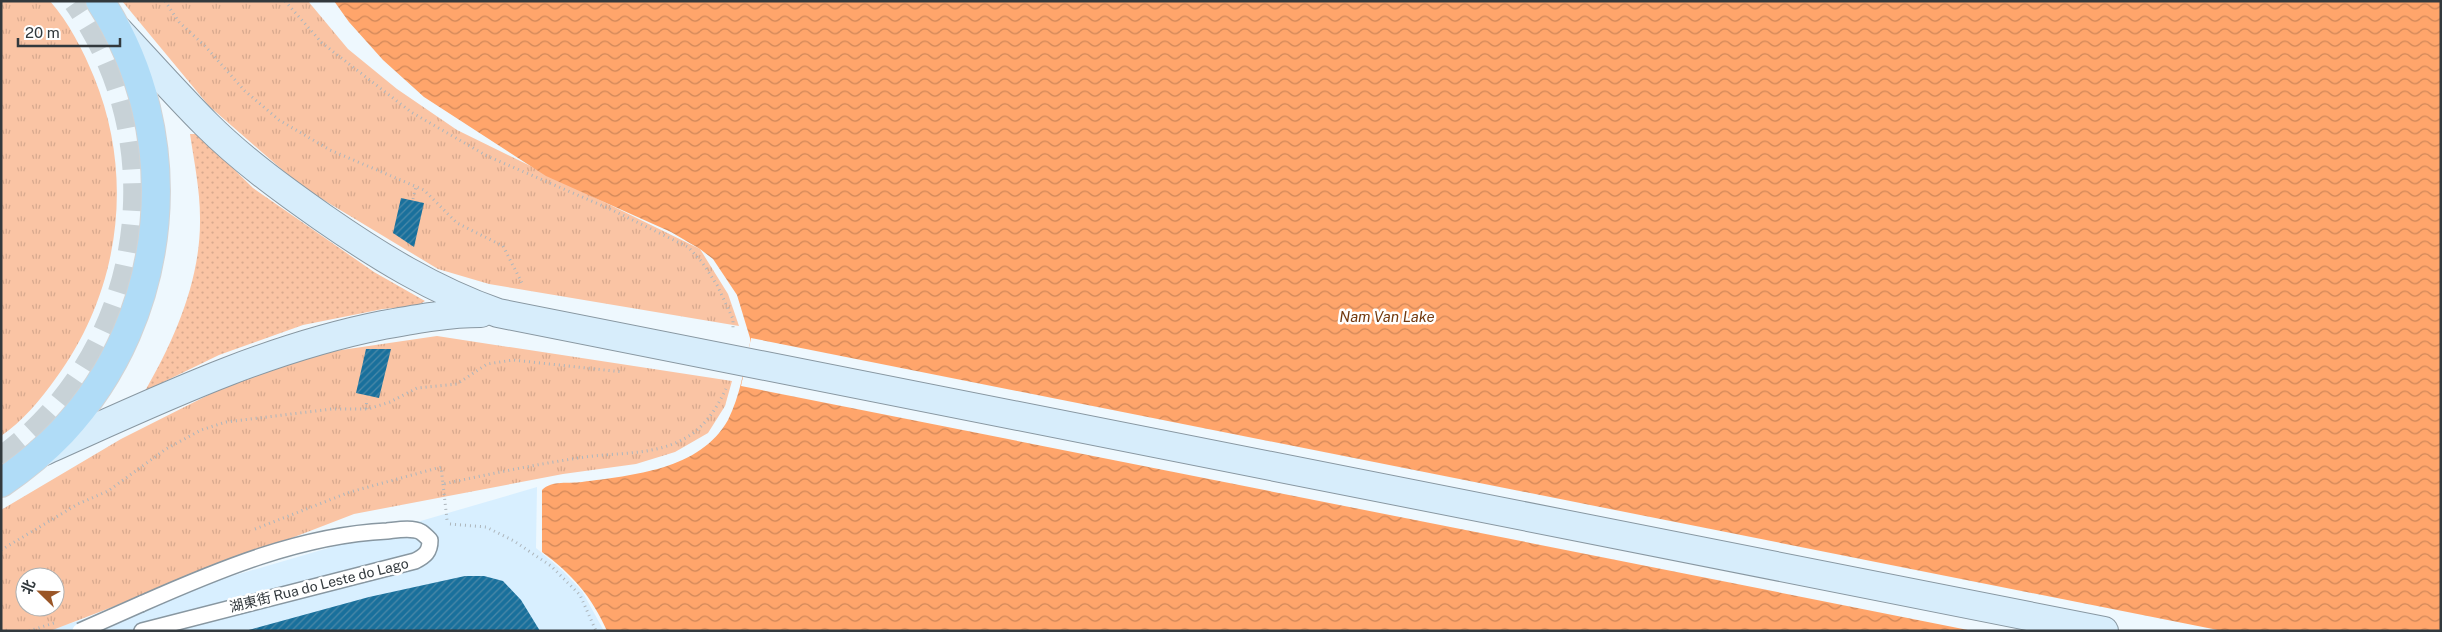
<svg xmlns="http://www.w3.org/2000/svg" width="2442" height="632" font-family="'Public Sans','Noto Sans SC',sans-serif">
<defs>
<pattern id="grass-dots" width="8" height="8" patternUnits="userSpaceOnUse" patternTransform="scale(1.25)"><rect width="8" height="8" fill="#fac4a4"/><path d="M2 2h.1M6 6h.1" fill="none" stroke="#d7a98e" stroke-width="1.8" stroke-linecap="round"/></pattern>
<pattern id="park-tufts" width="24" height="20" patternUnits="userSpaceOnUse" patternTransform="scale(1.25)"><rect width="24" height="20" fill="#fac4a4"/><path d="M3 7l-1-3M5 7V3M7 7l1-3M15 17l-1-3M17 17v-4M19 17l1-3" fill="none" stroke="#d7a98e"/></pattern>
<pattern id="water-waves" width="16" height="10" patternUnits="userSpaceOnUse" patternTransform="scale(1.25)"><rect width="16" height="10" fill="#ffa56b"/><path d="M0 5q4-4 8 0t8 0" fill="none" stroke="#cf8759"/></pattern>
<pattern id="building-hatch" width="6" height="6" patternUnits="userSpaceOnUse" patternTransform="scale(1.25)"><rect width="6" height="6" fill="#19709c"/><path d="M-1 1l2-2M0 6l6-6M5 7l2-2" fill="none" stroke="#4c89a8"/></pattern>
</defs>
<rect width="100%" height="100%" fill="#eef8fe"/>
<path fill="#d8efff" d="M537,487L536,548L563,571L582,591L604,631H44Z"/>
<path fill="url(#grass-dots)" d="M190,134H198L253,188L374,272L425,301L417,306L383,309L303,325L219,355L145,391C175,339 201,279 200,218C200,190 194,161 190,134Z"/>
<path fill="url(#park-tufts)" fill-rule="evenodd" d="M1,1H50C69,23 83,50 94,77C135,177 120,291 56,378C41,399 22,422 1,436Z
M122,1H308L348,49L397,89L457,130L700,249L728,294L739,326L489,284L438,269L302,187L209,106Z
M437,336L732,381L725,406L708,433L675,452L636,464L563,474L354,514L50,631H1V510L121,439L232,383L321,353ZM25,577H55V607H25Z"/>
<path fill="url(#water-waves)" d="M334,1H2441V631H607C592,597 572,574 542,552V490C552,480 569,484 582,482C633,475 700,470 728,420C740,396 744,369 750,343V338L737,295L713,259L700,249L671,232L546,176L424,97L383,60L349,22Z"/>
<path fill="#eef8fe" d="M751,338L2223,631H1973L741,386Z"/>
<path fill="url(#building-hatch)" d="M401,198L424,203L414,247L393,233Z
M366,349H391L379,398L356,393Z
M465,576H484L503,581L521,600L540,631H245L369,597Z"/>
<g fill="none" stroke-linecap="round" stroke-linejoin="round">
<path stroke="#c8d2d7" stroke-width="28" stroke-dasharray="28 14" stroke-linecap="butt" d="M1,461C147,357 181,147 77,1"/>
<g stroke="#8897a1" stroke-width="18">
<path id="service" d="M141,604C218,570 301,535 387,531C397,530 412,527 421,532C424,534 427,537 430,540C430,552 425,556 415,561L142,631"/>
</g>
<g stroke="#8897a1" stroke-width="30">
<path id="secondary" d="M118,30C147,61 176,94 206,124C241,159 282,189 322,217C378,256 433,290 498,313L2104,631
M42,452C154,402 262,349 383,325C416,319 448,313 481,313"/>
</g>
<g stroke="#d2d3d4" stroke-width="30">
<path id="primary" d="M1,483C23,468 44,451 62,432C171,316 187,134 100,1"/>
</g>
<path stroke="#adb6bc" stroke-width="3" stroke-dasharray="1 4" stroke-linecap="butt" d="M165,1L179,22L205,46L245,91L279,120L330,150L424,190L457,223L503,246L523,285
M285,1L322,43L411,112L487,156L610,209L688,247L702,262L717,285L733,319V328
M413,199L416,187
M366,409L367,399
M443,484L447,520
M450,524L486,527L514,541L551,566L580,595L596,631
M255,529L350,492L441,467L443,484C490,474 537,464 585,457C621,452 660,456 692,434C708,422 717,407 726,389
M1,550L78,504L108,491L166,449L201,430L226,422L332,409H368L390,402L417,388L457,384L487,364L513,360L623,372
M29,631L57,622"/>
<use href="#service" stroke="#fff" stroke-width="15"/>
<use href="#secondary" stroke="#d7edfb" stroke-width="28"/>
<use href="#primary" stroke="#b0dcf7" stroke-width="28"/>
<g stroke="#8897a1" stroke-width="18" stroke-linecap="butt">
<path id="service-bridge" d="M80,631L141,604"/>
</g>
<use href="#service-bridge" stroke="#fff" stroke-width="15"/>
</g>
<g text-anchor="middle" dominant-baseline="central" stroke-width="5" stroke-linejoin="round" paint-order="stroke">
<g font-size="14" fill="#32393d" stroke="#fff">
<text transform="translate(319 585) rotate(-14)">湖東街 Rua do Leste do Lago</text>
</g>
<g font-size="15" font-style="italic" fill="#72390e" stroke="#fff">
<text x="1387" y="316">Nam Van Lake</text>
</g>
</g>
<rect width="2442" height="632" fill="none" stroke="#32393d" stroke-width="5"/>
<g transform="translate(40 592) rotate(293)"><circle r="24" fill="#ffffff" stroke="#adb0b1"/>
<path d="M0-4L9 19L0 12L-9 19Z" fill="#9a5627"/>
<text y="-8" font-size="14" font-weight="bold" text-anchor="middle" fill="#32393d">北</text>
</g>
<path d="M18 38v8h102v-8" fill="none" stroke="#32393d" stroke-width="2.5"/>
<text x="25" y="38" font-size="15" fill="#32393d" stroke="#ffffff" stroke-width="4" paint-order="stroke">20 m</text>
</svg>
